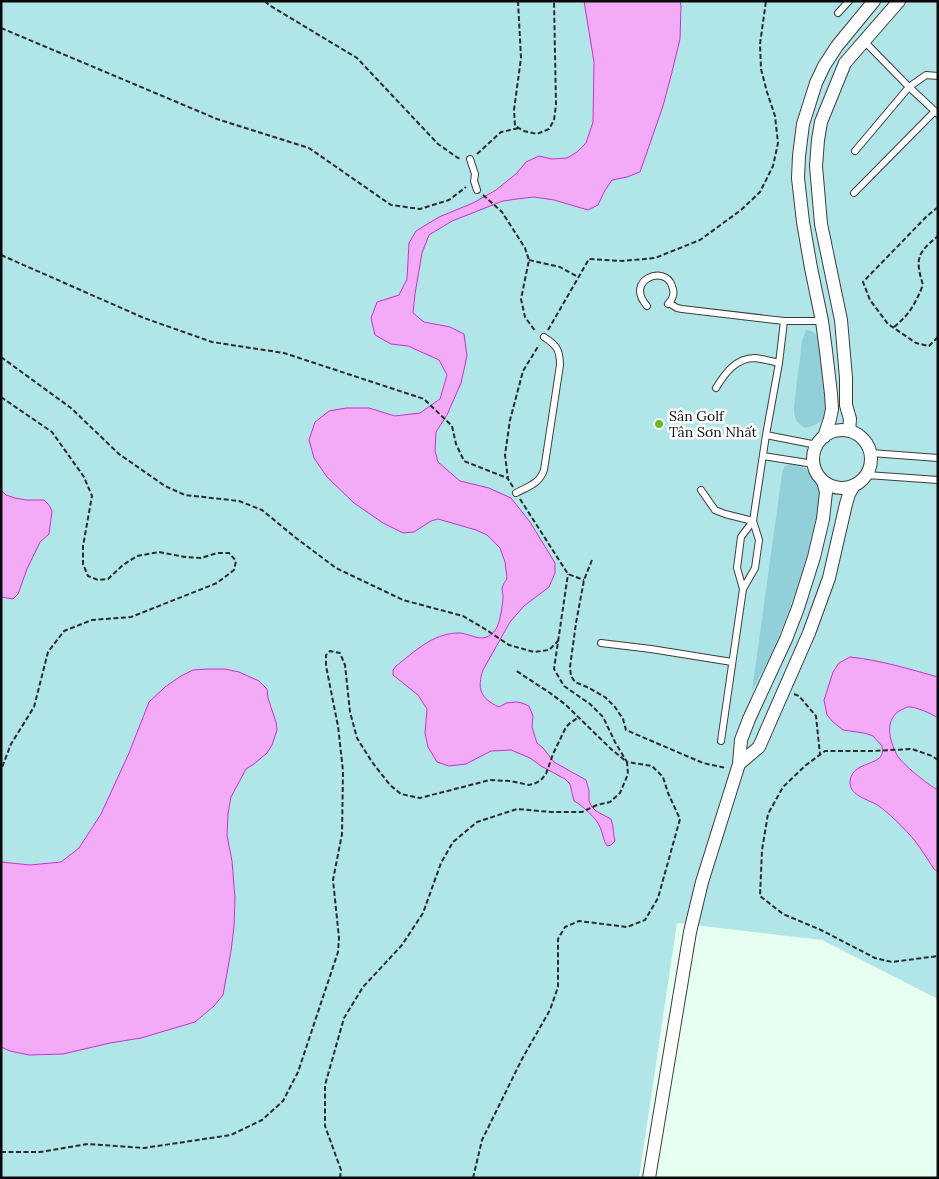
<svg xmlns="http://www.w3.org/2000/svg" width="939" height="1179" font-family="Lora,serif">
<rect width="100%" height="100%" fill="#e7fff0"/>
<path fill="#b1e6e9" d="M1,1H938V999L822,940L677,923L639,1178H1Z"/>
<path fill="#91d0d9" d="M806,330C814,330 817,336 821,342C823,357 830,404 824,416C821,424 813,426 805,428C795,422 794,418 794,406L802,341Z
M797,462C807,468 815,476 819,488C823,502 815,523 812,537C797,591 780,642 752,691L782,474L784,467L789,464Z"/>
<path fill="#f3abf7" stroke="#ca31cf" d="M584,1H680L681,6L680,39L672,72L663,106L640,172L627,177L612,180L604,192L598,205L588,210L554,200L534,197L517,199L503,201L452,221L429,235L422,253L415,294L413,313L424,322L450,327L464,334L467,356L461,383L447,415L436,432L435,451L438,462L460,481L489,488L511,498L530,522L555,563V573L549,587L524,606L510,622L483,670C477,689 480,698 499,707L506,703L516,702L522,703L529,706L533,716L532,727L537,743L543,748L554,762L586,780L589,791V801L592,807L596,811L611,819C614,827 613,834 615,841L611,845L607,846C603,840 603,833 600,827C597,819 582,805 574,801L570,784L565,779L541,766L530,758L511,750L491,751L466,764L449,766L437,762L428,747L425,733L427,709L418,695L393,675V670L396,666C414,652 432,634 457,633C471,632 483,647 496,629C500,623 503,603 503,596C503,593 502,590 502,588C503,584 506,581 507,578L505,562L500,548L487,535L476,530L438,519L431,521L414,532L403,533L383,523L354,503L327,477L314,458L309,440L315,422L329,411L346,408H369L395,416L420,413L440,399L447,375L439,360L408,346L391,344L375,335L371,318L377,302L399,295L407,279L409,243L416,231L439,217L473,203L496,190L517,173L526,162L539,156L552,159L567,158L577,152L586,143L593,122L594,62Z
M1,490L6,495L15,498L26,500H44L49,505L52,511L49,534L40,542L27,569L18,594L13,599L1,597Z
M850,657C880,660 909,669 938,677V718C932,714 915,706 908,707C906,707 904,709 901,710C884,719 889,740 897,755C902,764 928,785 938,790V872L934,869C928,860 922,850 915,841C905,829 891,815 879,806C870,800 850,796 850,783C850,762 878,766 882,754C883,751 882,749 882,746L873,736L864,733L843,730L833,722L827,715L824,700L833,672L839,663Z
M208,669H225L239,672L259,681L267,689L268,698L276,722L277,730L272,745L267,753L254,764L246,769L231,797L228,814L227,835L232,861L235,898L234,927L231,951L223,995L214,1006L195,1022L141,1038L110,1043L63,1054L29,1055L10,1051L1,1047V862L30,865L61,862L79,848L101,814L129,753L149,702L165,687L181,676L193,670Z"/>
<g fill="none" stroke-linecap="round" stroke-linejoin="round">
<g stroke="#3d3d3d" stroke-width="8">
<path id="service" d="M838,13L849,1
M864,41L909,87L938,114
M855,151L909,87L926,75L938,76
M470,159L475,174L474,181L477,190
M854,193L935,111
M669,303L677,308L682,309L784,321H822
M647,306C624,280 665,264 672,286C675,293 673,299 668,304
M716,388C725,373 736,358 755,358C763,359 771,361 779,363
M766,435L817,445
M871,453L938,458
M763,456L814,464
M867,475L938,480
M701,490L715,510L725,514L753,521
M516,493C529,486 539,484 544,470L560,365C560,349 556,345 544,337
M743,589L737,568L741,537L753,521
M601,643L651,649L732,662
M721,741L743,589L755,568L759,540L753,521L766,435L779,363L784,321"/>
</g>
<g stroke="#3d3d3d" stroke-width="14">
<path id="minor" d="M813 459a29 29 0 1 1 58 0a29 29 0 1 1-58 0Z
M849,431L850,419L846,405V378L841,320L821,224L816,166L818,140L821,122L845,63L899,1
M824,437L830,419L832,409L831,394L826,351L822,321L811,268L803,222L798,178L799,156L803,124L816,83L824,66L837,46L874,1
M739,764L759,747L809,633L829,578L846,504L849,494L854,485
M649,1178L690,932L702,882L739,764L741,740L749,719L786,639L798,608L814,557L823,519L826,492L823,481"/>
</g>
<path stroke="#2c2c2c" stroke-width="2" stroke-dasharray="5 2.5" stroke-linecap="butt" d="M265,1L269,5L357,58L438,144L458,158L462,159
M518,1L521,58L514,110L515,126L524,131L537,134L549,129L554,120L556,105L554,1
M1,28L217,119L309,148L391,205L420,209L449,200L466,187
M477,154L501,132L519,128
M483,195L502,212L525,248L529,260L521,299L525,317L536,332
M938,207L926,217L863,282L870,300L888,324L916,343L929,346L938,337
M1,255L144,318L212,342L284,353L424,399L452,426L456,444L464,461L507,478
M529,260L560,267L578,277
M894,327C910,314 915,304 923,285C915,259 917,253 938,236
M548,330L589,259L622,261L655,258L700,240L741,210L760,192L773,166L778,143L775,116L767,92L761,69L760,44L766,1
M1,357L71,408L119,454L165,486L185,495L239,501L262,510L296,538L336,568L403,600L463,616L485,629L509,645L534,652L549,650L559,640
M1,397L52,432L84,477L92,496L83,546V564L88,576L98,580L108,579L123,565L137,556L159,552L185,557L201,558L217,553H229L236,561L234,570L217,583L131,617L92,620L64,631L48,652L34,707L11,744L1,770
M513,487L508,479L505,455L510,420L523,371L539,345
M520,499L568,574L584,580
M592,560L584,580L576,623L570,667L571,676L575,682L587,687L605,697L615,707L623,719L626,730L703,763L726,768
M794,694L799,696L816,716L820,755
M938,760L932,756L912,749L873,751H825L806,765L783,787L768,814L762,850L760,896L783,914L821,930L875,958L892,962L938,956
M1,1152H40L88,1144L144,1148L231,1135L262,1120L283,1101L298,1072L338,952L339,938L333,880L342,834L343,771L338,726L326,666V655L330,651L340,653L345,665L350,712L357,738L372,762L390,785L401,794L420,798L490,780L510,781L529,785L536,783L541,780L546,774L553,754L566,727L570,723L579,717
M340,1178L341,1170L325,1126V1085L344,1018L363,987L402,945L423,913L441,863L453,842L477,822L517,809L551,812H582L597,805L610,802L620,793L628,774L627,762L611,749L566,705L550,693L515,670
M473,1178L482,1140L522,1059L550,1010L558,987V939L565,927L579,921L627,927L645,920L658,898L680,819L668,793L663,777L652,766L627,762L615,742L603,717L590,704L564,686L554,669L568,574"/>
<use href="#service" stroke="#fff" stroke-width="6"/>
<use href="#minor" stroke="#fff" stroke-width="12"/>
</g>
<circle fill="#6abb21" stroke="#fff" stroke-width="2" cx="659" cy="424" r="5"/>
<g text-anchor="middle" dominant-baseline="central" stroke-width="5" stroke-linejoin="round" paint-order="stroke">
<g font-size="14" fill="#0a0a0a" stroke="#fff" text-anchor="start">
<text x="669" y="416">Sân Golf<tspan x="669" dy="16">Tân Sơn Nhất</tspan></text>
</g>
</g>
<rect width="939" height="1179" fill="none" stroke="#0a0a0a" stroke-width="5"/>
</svg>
